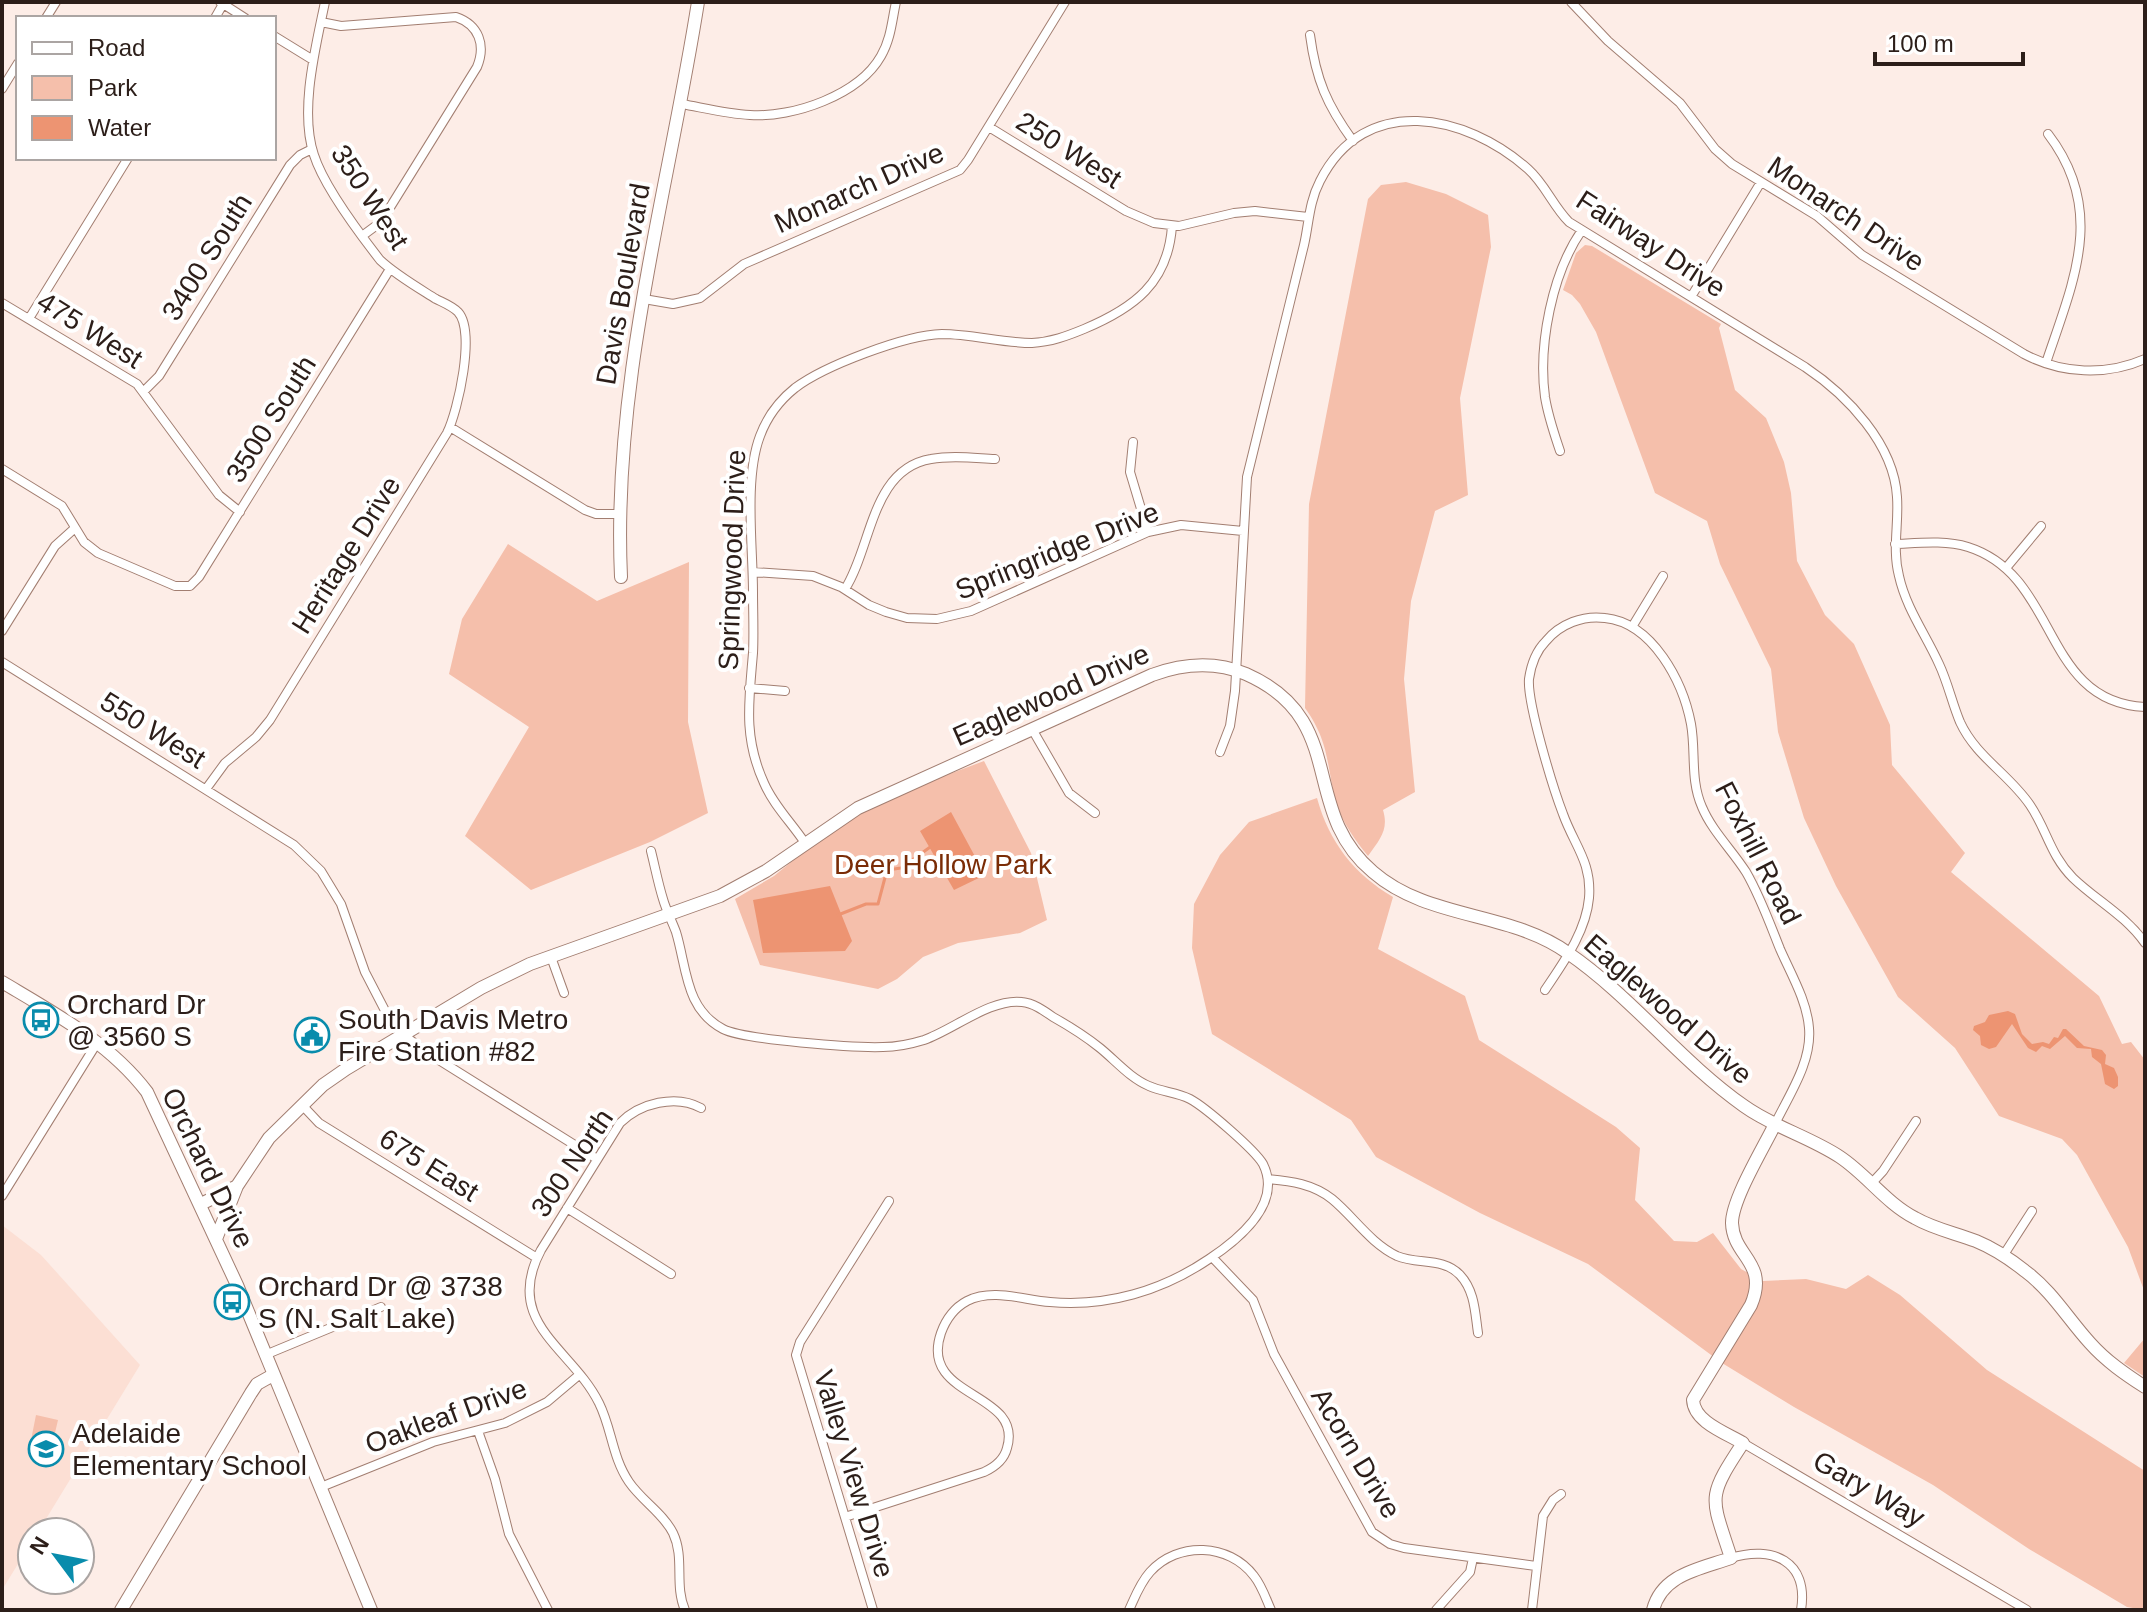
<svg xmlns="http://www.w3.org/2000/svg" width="2147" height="1612" font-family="Arial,sans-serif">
<rect width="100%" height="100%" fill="#fdede7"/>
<path fill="#fcdfd4" d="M2,1225L41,1255L140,1365L38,1532H32V1541L2,1590Z"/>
<path fill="#f5bfab" d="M1406,182L1446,194L1488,215L1491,247L1460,398L1468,495L1435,511L1411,601L1404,679L1415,792L1383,810C1389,830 1380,839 1368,856C1355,840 1342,822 1336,802C1326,764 1330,743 1305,708L1309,504L1368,199L1381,185Z
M1585,245L1592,246L1721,324L1719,328L1735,390L1766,418L1784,462L1791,493L1797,561L1825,615L1854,644L1890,725L1892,765L1965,853L1951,872L2099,996L2122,1044L2131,1042L2145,1060V1293L2128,1247L2077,1155L2062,1139L1999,1116L1955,1048L1898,997L1836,886L1804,818L1778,732L1771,669L1720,564L1707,521L1655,493L1596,332L1580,304L1572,295L1563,290L1576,253Z
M508,544L597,601L689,562L688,722L708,813L650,842L531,890L465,836L529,727L449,674L462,619Z
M984,761L1031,853L1047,920L1020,933L958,943L923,957L897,979L878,989L760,965L735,899L774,876L807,849L862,813L912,788Z
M1317,798C1329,842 1354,874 1393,897L1378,949L1465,996L1479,1040L1616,1127L1640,1148L1635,1200L1674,1241L1697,1242L1713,1233L1741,1269L1763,1281L1806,1279L1846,1289L1868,1275L1900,1295L1987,1370L2145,1471V1610L2127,1607L2029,1549L1933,1485L1794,1407L1722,1363L1588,1264L1480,1213L1376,1157L1351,1120L1212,1034L1192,948L1194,904L1220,855L1249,822Z
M2145,1338V1377L2124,1363Z
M36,1415L58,1420L51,1450L30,1445Z"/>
<path fill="#ed9472" d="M951,812L985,875L954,890L920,831Z
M830,886L852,941L845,951L763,953L753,900Z
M2008,1011L2015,1014L2022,1034L2032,1044L2043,1042L2049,1044L2054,1037L2058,1038L2063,1029H2066L2084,1046L2102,1050L2106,1055L2105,1064L2114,1068L2118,1077V1086L2114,1089L2105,1084L2101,1064L2092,1057L2091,1049L2077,1048L2065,1036L2050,1049L2042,1046L2036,1052L2028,1048L2012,1024L1996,1047L1989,1049L1981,1045L1980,1036L1973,1030L1974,1026L1985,1022L1989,1015Z"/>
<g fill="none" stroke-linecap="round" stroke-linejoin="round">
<path stroke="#ed9472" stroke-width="3" d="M838,915L866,904H878L887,870L901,868L933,845"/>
<g stroke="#a27e71" stroke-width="10">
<path id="street" d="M220,2L245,18
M1571,2L1608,41L1680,103L1715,149L1732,164L1817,216L1862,255L2024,354C2062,374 2106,376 2145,359
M46,18L56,2
M215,18L223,4
M321,22L341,26L456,17C479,25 486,45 477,67L381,222L362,236
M1310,35C1316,80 1327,105 1353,141
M274,36L313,60
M2,89L18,63
M682,104C704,108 727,114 750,115C793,118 859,95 881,56C891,39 892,20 896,2
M989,127L1126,211L1154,223L1179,226L1234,213L1255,211L1308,217
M1691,297L1761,182
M644,299L673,304L700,298L744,264L960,170L968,160L1065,2
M2,303L137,384L219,495L240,512
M30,317L128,158
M2046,363C2073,282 2107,211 2048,134
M143,392L159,376L290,165L300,155L312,149
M450,427L585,510L596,514H619
M1133,442L1130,472L1148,532
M1560,451C1554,433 1548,416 1545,397C1538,345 1552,273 1582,230
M2,469L62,506L84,542L98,553L175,586H190L199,577L390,269
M1895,544C1919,543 1945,540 1968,547C2060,576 2041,702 2145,707
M2006,568L2041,526
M753,572L813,576L841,587L869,605L886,612L907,618L937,619L971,611L1148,532L1181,525L1243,531
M845,589C872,547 871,469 931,459C952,455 974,458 995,459
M1632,627L1663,576
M2,631L55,546L75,528
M2,662L294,845L321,871L341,904L365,972L393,1026L423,1050L597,1159
M749,688L785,691
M1032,729L1069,793L1095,813
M1220,752L1230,726L1235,691L1247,477L1304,245C1309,223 1309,202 1320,181C1365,92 1466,114 1528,169C1545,184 1553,206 1569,222L1805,367C1847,395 1894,444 1897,497C1899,524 1892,549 1899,576C1906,608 1926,635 1939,664C1948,683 1952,703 1960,722C1976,757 2009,774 2030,805C2047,830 2050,855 2073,878C2097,901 2125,915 2145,943
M206,789L225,763L256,737L270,720L447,433C458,411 476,331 458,312C452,306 444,303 436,299C417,287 396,275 380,260C359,233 324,187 314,155C299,111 316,46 325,2
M805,843C791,822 774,806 764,783C743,737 749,701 753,653C754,633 753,612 753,592C753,547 744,478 760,436C767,417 780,400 795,388C824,366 905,335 942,334C972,334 1002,343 1032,343C1051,342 1067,336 1084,329C1134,308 1168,283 1172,226
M651,851C655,867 658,883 663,899C666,910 672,921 676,932C687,968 685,1009 723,1029C744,1040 856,1048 883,1047C897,1047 911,1044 924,1040C953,1030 991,998 1022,1002C1033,1003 1043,1010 1053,1017C1069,1026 1085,1036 1100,1048C1116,1061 1130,1078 1149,1086C1162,1092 1177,1092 1190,1099C1205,1107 1255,1150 1263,1164C1283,1204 1239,1239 1209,1259C1162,1291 1107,1307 1050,1302C1023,1300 993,1288 967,1301C954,1308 946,1319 941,1333C918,1399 1024,1391 1007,1448C1004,1460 995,1467 984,1472L845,1517
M551,957L564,993
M1545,990C1563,963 1586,932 1589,898C1592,862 1574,845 1563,814C1553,788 1527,703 1529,679C1531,665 1536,651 1546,641C1560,624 1583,615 1605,618C1653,623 1683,682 1691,724C1696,752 1690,780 1702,807C1712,831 1732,850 1746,872C1760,896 1770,924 1780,949C1791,974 1807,1001 1809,1028C1812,1062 1789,1095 1775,1124
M302,1105L319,1123L537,1258
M1268,1179C1291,1181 1313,1184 1332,1199C1354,1217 1370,1243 1397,1256C1418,1265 1443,1257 1460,1275C1475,1291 1475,1313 1478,1333
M1871,1184L1883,1171L1916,1121
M2,1196L97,1043
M567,1208L671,1274
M2003,1256L2032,1211
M1212,1257L1253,1300L1274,1354L1372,1532L1390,1544L1404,1548L1536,1566
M265,1355L381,1307
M478,1431L495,1479L509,1534L548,1610
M1743,1443L2027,1610
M321,1487L433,1442L505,1423L547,1402L579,1375
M1731,1558C1772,1545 1809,1561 1801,1610
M685,1610C674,1585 685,1558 673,1533C663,1513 642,1501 629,1482C612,1457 612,1429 599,1403C572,1348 502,1323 541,1250L620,1123C640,1103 676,1094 701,1108
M873,1610L796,1355L800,1342L889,1201
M1129,1610C1135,1597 1140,1583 1150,1572C1178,1541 1229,1543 1254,1576C1262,1586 1266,1599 1271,1610
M1436,1610L1470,1572L1473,1558
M1532,1610L1543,1516L1553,1500L1561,1494"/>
</g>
<g stroke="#a27e71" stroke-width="14">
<path id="secondary" d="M621,577C612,382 668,192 698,2
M2,982C54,1013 110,1043 147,1092L237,1285L371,1610
M201,1204L237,1186L269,1138L323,1085L346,1069L481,988L530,964L720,896L766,871L858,808L1152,675C1182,664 1215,661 1246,674C1350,720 1298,809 1373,872C1428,920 1510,911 1568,953C1632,997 1680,1061 1744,1106C1773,1127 1810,1137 1840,1157C1867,1175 1886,1203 1915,1218C1934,1229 1955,1233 1976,1241C1993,1248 2010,1259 2025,1271C2052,1291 2068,1319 2090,1343C2106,1361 2125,1374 2145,1387
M216,1239L237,1186
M121,1610L251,1393L257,1384L273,1375
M1653,1610C1662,1574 1700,1569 1731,1558C1711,1496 1706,1499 1743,1443C1726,1433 1694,1422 1693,1400L1751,1305C1769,1262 1733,1257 1732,1223C1732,1199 1764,1147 1775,1124"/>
</g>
<use href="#street" stroke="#fff" stroke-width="8"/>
<use href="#secondary" stroke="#fff" stroke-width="12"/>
</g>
<defs>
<g id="bus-ring" transform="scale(1.8)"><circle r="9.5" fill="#fff" stroke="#098cac" stroke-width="1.5"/><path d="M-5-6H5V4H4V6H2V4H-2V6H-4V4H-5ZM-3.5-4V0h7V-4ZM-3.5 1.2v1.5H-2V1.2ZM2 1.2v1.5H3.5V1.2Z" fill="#098cac"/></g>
<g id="civic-ring" transform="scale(1.8)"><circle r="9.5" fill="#fff" stroke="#098cac" stroke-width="1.5"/><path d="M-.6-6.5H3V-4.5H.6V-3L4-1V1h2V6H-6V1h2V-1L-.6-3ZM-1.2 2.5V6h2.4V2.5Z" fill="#098cac"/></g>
<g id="school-ring" transform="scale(1.8)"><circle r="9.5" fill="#fff" stroke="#098cac" stroke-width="1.5"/><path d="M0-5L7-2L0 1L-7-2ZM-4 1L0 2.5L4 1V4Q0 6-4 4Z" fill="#098cac"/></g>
</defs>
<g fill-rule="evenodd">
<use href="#bus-ring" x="41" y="1020"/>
<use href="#civic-ring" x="312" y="1035"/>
<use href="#bus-ring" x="232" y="1302"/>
<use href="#school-ring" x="46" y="1449"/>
</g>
<g text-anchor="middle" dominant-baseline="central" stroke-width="8" stroke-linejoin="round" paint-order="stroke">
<g font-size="28" fill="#2c1e19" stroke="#fff">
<text transform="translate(1069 150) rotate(32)">250 West</text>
<text transform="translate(859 188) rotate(-24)">Monarch Drive</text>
<text transform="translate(370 197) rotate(57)">350 West</text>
<text transform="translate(1846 214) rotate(34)">Monarch Drive</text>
<text transform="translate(1651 244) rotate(33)">Fairway Drive</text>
<text transform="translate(207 257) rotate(-58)">3400 South</text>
<text transform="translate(623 284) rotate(-80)">Davis Boulevard</text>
<text transform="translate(90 330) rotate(32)">475 West</text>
<text transform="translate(271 419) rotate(-58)">3500 South</text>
<text transform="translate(1057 551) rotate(-22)">Springridge Drive</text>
<text transform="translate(346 555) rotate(-58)">Heritage Drive</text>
<text transform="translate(732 560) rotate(-88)">Springwood Drive</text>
<text transform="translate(1051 695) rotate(-24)">Eaglewood Drive</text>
<text transform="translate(153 730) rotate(32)">550 West</text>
<text transform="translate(1758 853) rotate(63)">Foxhill Road</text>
<text transform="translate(1668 1009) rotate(41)">Eaglewood Drive</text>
<text transform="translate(572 1163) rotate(-56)">300 North</text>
<text transform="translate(429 1165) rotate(32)">675 East</text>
<text transform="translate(208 1168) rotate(64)">Orchard Drive</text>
<text transform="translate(446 1416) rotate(-20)">Oakleaf Drive</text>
<text transform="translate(1356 1453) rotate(59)">Acorn Drive</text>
<text transform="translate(854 1474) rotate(73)">Valley View Drive</text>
<text transform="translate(1869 1489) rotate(30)">Gary Way</text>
</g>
<g font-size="28" fill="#7a2c06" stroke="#fff">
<text x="943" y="864">Deer Hollow Park</text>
</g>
<g font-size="28" fill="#2c1e19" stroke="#fff" text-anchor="start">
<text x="67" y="1004">Orchard Dr<tspan x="67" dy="32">@ 3560 S</tspan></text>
<text x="338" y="1019">South Davis Metro<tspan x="338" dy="32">Fire Station #82</tspan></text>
<text x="258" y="1286">Orchard Dr @ 3738<tspan x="258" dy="32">S (N. Salt Lake)</tspan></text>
<text x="72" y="1433">Adelaide<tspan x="72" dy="32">Elementary School</tspan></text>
</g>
</g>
<rect width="2147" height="1612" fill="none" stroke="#2c1e19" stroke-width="8"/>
<rect x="16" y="16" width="260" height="144" fill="#ffffff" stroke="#aba5a3" stroke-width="2"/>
<rect x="32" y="42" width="40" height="12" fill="#ffffff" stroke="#aba5a3" stroke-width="2"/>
<text x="88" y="56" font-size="24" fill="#2c1e19">Road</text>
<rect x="32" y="76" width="40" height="24" fill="#f5bfab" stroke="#aba5a3" stroke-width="2"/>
<text x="88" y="96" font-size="24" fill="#2c1e19">Park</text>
<rect x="32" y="116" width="40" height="24" fill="#ed9472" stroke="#aba5a3" stroke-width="2"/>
<text x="88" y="136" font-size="24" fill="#2c1e19">Water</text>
<g transform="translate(56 1556) rotate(302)"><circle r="38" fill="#ffffff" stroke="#aba5a3" stroke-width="2"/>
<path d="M0-6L14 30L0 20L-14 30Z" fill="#098cac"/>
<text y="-12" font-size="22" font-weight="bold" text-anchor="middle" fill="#2c1e19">N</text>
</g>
<path d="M1875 52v12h148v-12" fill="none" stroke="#2c1e19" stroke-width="4"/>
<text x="1887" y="52" font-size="24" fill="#2c1e19" stroke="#ffffff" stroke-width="6" paint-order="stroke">100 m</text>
</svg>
